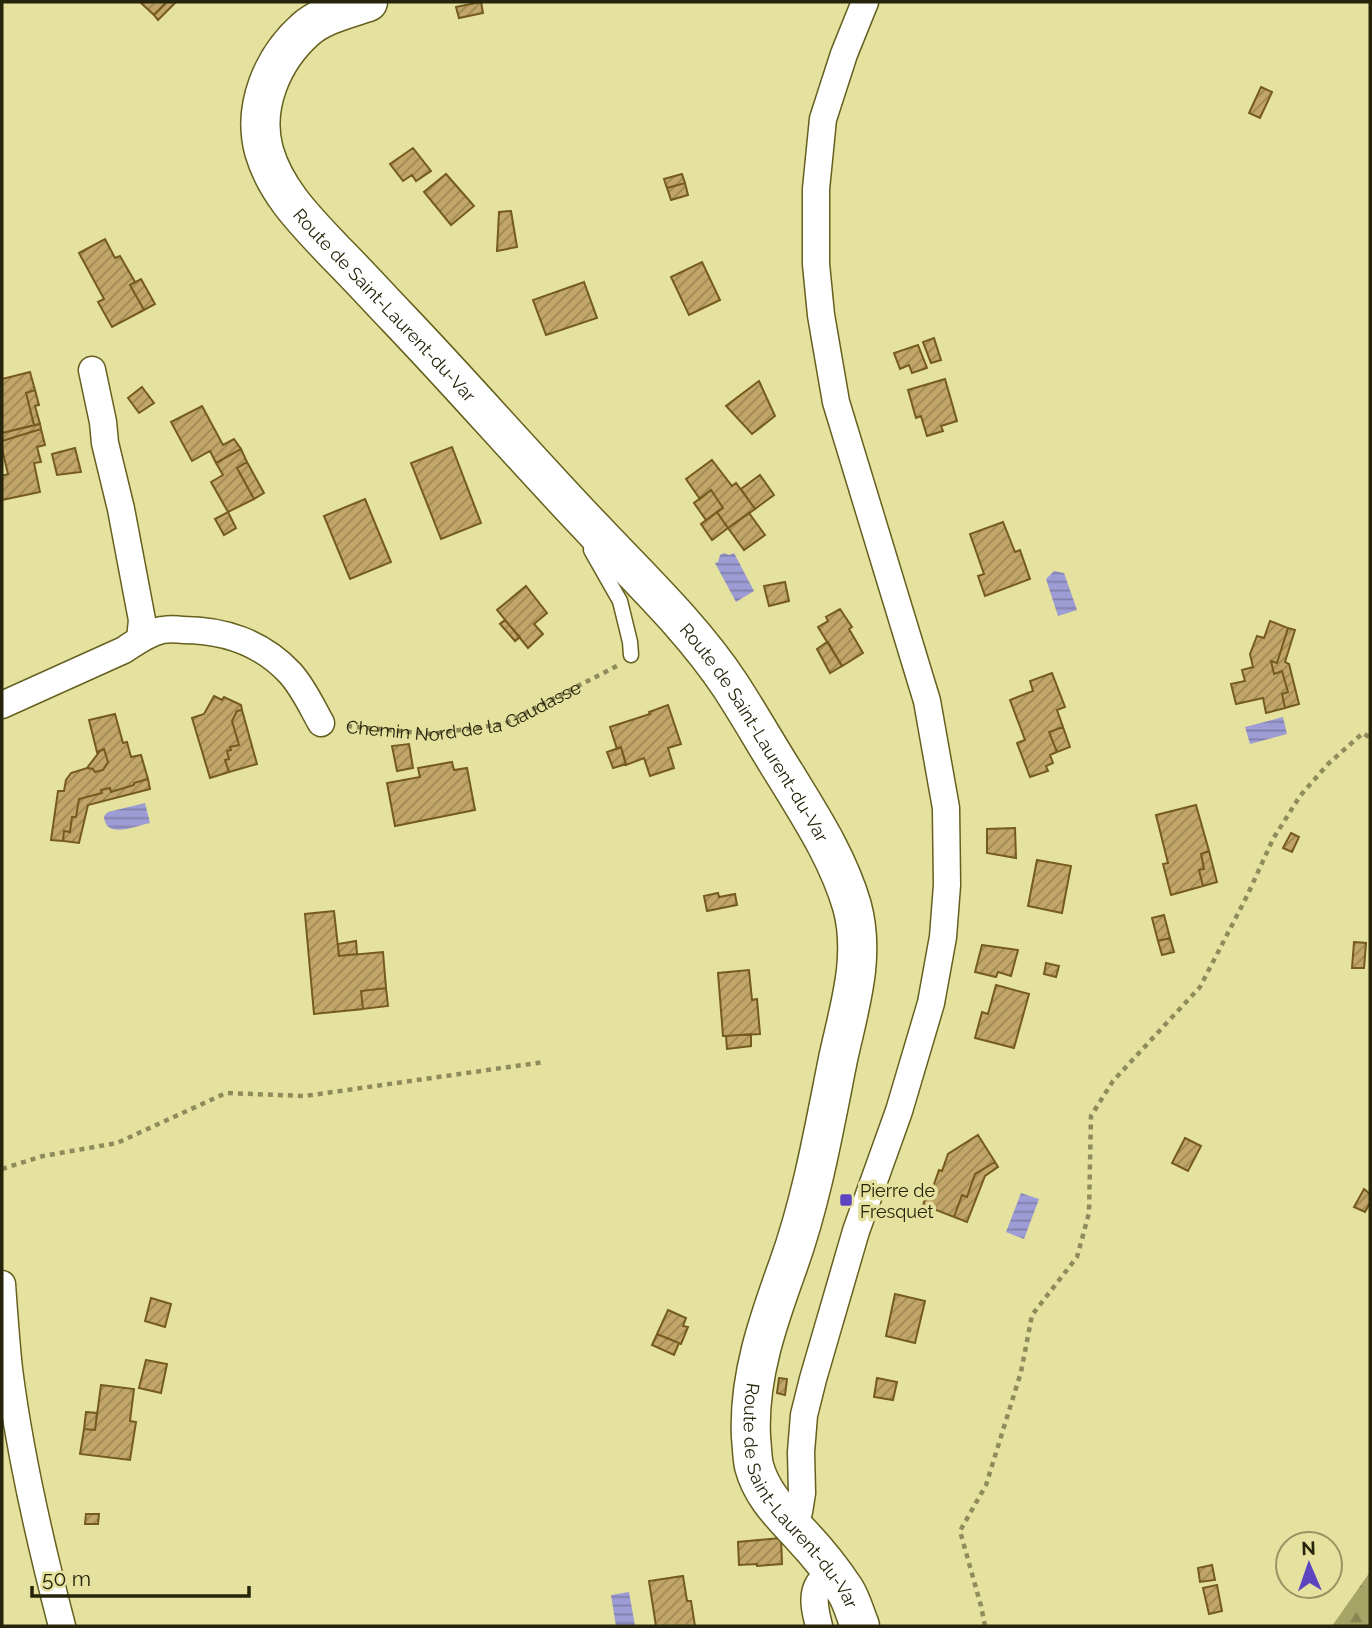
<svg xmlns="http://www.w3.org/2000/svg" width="1372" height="1628" font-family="Raleway,sans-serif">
<defs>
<pattern id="forest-firs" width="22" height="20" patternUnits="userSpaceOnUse" patternTransform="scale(1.75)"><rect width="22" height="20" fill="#a7a467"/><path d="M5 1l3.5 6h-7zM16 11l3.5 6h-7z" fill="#888553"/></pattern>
<pattern id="water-rules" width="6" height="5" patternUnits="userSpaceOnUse" patternTransform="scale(1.75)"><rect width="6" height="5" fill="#9d9cd4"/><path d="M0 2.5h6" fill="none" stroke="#807faa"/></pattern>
<pattern id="building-hatch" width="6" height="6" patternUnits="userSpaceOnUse" patternTransform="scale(1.75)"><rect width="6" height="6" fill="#c2a669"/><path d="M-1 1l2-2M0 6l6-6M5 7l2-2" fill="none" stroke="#9d8755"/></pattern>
</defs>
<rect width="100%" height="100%" fill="#e5e19f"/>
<path fill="url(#forest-firs)" d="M1370,1572V1626H1332Z"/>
<path fill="url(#water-rules)" d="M724,553L729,555L734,553L754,591L736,602L715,563L718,562L720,555Z
M1054,571L1064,573L1077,610L1058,616L1046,579Z
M1283,717L1287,734L1250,744L1245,727Z
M145,803L150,823C135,826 105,840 104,816L108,812Z
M1021,1193L1039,1199L1024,1239L1006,1232Z
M629,1592L635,1626H616L611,1595Z"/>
<path fill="url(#building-hatch)" stroke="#755b1d" stroke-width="2" d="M140,2H167L154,15Z
M167,2H176L158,20L154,15Z
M481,2L483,13L459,18L456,7Z
M1261,87L1272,92L1260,118L1249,113Z
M413,148L431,171L416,181L412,175L403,181L390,164Z
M446,174L474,206L451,225L424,192Z
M682,174L685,183L667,188L664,179Z
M685,183L688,195L671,200L667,188Z
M511,211L517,247L497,251L499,212Z
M105,239L115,258L120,256L135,282L130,285L144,310L112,327L98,302L104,299L79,253Z
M702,262L720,300L689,315L671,277Z
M141,279L155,304L144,310L130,285Z
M584,282L597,318L546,335L533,300Z
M934,338L941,360L931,363L923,342Z
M918,345L927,368L912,373L909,365L900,369L894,353Z
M30,372L35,390L26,393L34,425L2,433V379Z
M945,379L957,421L941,426L943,431L927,436L921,416L916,418L908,390Z
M759,381L775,416L752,434L726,406Z
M142,387L154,403L139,413L128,398Z
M35,390L39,405L35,406L40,424L34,425L26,393Z
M202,406L223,445L234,439L241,449L216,463L210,451L192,461L171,422Z
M40,424L41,429L2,441V433Z
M41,429L45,445L37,447L41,462L34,463L40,492L2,500V476L8,474L2,449V441Z
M452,447L481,523L441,539L411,463Z
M75,448L81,472L57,475L52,454Z
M241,449L247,462L237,468L254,499L228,512L211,482L223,475L216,463Z
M712,460L732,486L736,483L755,509L728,528L717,512L723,508L711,490L700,499L686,479Z
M247,462L264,493L254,499L237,468Z
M760,475L774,495L755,509L741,489Z
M711,490L723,508L706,520L694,503Z
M365,499L391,562L350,579L324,516Z
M228,512L236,528L224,535L215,519Z
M717,512L728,528L712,540L701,524Z
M749,513L765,535L744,550L728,528Z
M1003,522L1015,552L1020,550L1030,579L985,596L978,576L984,574L970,534Z
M785,582L789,601L769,606L764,586Z
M526,586L547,613L534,624L543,634L528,648L497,610Z
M840,609L852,627L849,629L863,653L842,666L818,627L828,621L826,617Z
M505,620L520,637L515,641L500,624Z
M1270,621L1288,628L1277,663L1271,661L1274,674L1282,671L1288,692L1282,694L1285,708L1266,713L1263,698L1236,704L1231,684L1245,681L1242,670L1253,667L1250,654L1257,636L1264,638Z
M1288,628L1295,630L1285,662L1289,664L1299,704L1285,708L1282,694L1288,692L1282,671L1274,674L1271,661L1277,663Z
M827,642H828L842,666L830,673L817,649Z
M1052,673L1065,707L1057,710L1063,727L1049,732L1057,752L1050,755L1053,763L1046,766L1048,771L1030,777L1017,743L1025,740L1010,700L1033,691L1030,681Z
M214,696L222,700L224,697L241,705L242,710L237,711L232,721L239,745L230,747L231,750L227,751L229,759L225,760L229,772L210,778L192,718L204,714Z
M668,705L681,744L668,748L674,768L650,776L644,758L626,765L621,747L617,749L610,727L650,714L649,712Z
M242,710L257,764L229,772L225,760L229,759L227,751L231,750L230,747L239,745L232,721L237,711Z
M115,714L123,743L127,742L131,757L141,755L148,779L134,783V785L111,792L110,788L101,790L102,793L79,799L76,817H72L70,832L64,831L63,841L51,840L58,791H64L66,780L71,773L87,768L93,769L95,772L103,770L108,762L104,749L97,752L89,720Z
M1063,727L1070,747L1057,752L1049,732Z
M409,744L413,768L397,771L392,746Z
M621,747L626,764L613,768L607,752Z
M104,749L108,762L103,770L95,772L93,769L87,768L100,751Z
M452,762L454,770L467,768L475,810L395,826L387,783L420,777L418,768Z
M148,779L150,789L88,805L79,843L63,841L64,831L70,832L72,817H76L79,799L102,793L101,790L110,788L111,792L134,785V783Z
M1196,805L1209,851L1201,854L1204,869L1199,870L1203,886L1171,895L1163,864L1168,863L1156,815Z
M1015,828L1016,858L987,853V829Z
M1291,833L1299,837L1292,852L1283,848Z
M1209,851L1217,882L1203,886L1199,870L1204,869L1201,854Z
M1037,860L1071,866L1062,913L1028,906Z
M718,893L719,897L735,894L737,905L707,911L704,896Z
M334,911L339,956L383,952L386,988L361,991L363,1009L314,1014L305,914Z
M1164,915L1170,938L1158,941L1152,918Z
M1170,938L1174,952L1162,955L1158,941Z
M356,941L357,954L339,956L338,944Z
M1354,942L1366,943L1364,968H1352Z
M982,945L1018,950L1011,976L998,972L996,977L975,972Z
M1046,963L1059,966L1056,977L1044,974Z
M749,970L752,1000L757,999L760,1034L723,1036L718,973Z
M996,985L1029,994L1014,1048L975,1038L982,1012L988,1014Z
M386,988L388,1006L363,1009L361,991Z
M751,1034V1046L727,1049L726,1036Z
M978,1135L995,1162L975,1174L967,1197L962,1195L954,1217L923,1205L930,1185L933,1187L939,1170L942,1171L948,1154Z
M1185,1138L1201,1146L1188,1171L1172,1163Z
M995,1162L998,1167L985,1176L967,1222L954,1217L962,1195L967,1197L975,1174Z
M1364,1189L1370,1194V1203L1365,1212L1354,1207Z
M895,1294L925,1301L915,1343L886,1336Z
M151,1298L171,1304L165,1327L145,1321Z
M668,1310L686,1318L683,1326L688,1327L681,1344L657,1334Z
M657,1334L679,1343L674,1355L652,1345Z
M146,1360L167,1364L161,1393L139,1388Z
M779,1378L787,1379L785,1395L777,1393Z
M877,1378L897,1382L893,1400L874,1397Z
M101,1385L134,1389L130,1421L136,1422L130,1460L80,1454L84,1429L95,1430Z
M86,1412L97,1413L95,1430L84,1429Z
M86,1514H99L98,1524H85Z
M781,1538L782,1564L757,1566V1564L739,1565L738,1542Z
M1212,1565L1215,1580L1200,1582L1198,1568Z
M683,1576L687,1601H691L695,1626H656L649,1581Z
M1217,1585L1222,1611L1209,1614L1203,1588Z"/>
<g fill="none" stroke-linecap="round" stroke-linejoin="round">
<g stroke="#65601f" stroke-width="17">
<path id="lane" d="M592,544L591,550L620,601L630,642L631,655"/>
</g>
<g stroke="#65601f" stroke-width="29">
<path id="street" d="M92,370L103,422L105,443L121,509L142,620L140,639
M2,705L124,650C136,642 148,633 162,630C169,629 176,629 183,630C224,630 262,643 290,673C303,687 312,707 321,723
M2,1284C4,1312 6,1341 9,1369C20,1456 40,1542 62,1626
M790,1523L799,1512L802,1493L801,1452L804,1415L813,1379L856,1231L899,1111L931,1003L943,937L947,885L946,808L927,701L836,402L821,315L816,264V189L823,119L844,54L865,2
M819,1626C816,1614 811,1597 818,1585C821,1580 827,1575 830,1571"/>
</g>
<g stroke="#65601f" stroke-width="41">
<g id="secondary">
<path id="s2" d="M368,2C347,9 322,15 306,29C272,59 252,107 264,151C276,193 308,223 336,253C357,274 377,296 397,317C464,387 528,461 595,531C642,581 692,628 730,685C749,714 767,746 786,776C811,817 838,858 852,906C866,958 849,1008 838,1059C824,1129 812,1199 788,1266C768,1321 748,1378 751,1437C752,1446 752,1457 754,1466C762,1496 783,1515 803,1537C818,1553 833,1572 845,1590C852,1601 855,1614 860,1626"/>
</g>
</g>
<g stroke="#8f8c5c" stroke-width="4.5" stroke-dasharray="5 5" stroke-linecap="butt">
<path id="s1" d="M347,726L431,734L504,724L617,666"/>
<path d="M2,1169L43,1156L117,1143L226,1093L305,1096L544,1062"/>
<path d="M985,1626L981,1606L960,1531L986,1485L1021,1372L1032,1315L1077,1257L1089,1213L1091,1116L1113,1081L1200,987L1247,896L1273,839L1300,796L1328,764L1363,733L1370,738"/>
</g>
<use href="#lane" stroke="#fff" stroke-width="14"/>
<use href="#street" stroke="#fff" stroke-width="26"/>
<use href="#secondary" stroke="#fff" stroke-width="38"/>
</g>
<rect fill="#5b46bf" stroke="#e5e19f" stroke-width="2.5" x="839" y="1193" width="14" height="14" rx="3.5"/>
<g text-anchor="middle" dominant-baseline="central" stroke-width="7" stroke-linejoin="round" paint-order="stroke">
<g font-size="18" fill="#26240a" stroke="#e5e19f">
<text stroke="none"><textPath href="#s2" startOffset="401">Route de Saint-Laurent-du-Var</textPath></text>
<text stroke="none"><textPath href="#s1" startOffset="121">Chemin Nord de la Gaudasse</textPath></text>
<text stroke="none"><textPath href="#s2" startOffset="968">Route de Saint-Laurent-du-Var</textPath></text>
<text stroke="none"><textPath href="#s2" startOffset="1787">Route de Saint-Laurent-du-Var</textPath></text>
</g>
<g font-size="18" fill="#26240a" stroke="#e5e19f" text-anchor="start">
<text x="860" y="1190">Pierre de<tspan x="860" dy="21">Fresquet</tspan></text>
</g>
</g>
<rect width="1372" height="1628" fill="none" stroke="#26240a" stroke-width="7"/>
<g transform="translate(1309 1565) rotate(358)"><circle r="33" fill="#e5e19f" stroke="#999563" stroke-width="2"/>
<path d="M0-5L12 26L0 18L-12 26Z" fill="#5b46bf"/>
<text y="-10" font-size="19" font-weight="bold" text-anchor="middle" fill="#26240a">N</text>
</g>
<path d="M32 1586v10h217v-10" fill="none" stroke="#26240a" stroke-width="3.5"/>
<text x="42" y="1586" font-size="21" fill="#26240a" stroke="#e5e19f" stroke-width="5" paint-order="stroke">50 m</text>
</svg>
